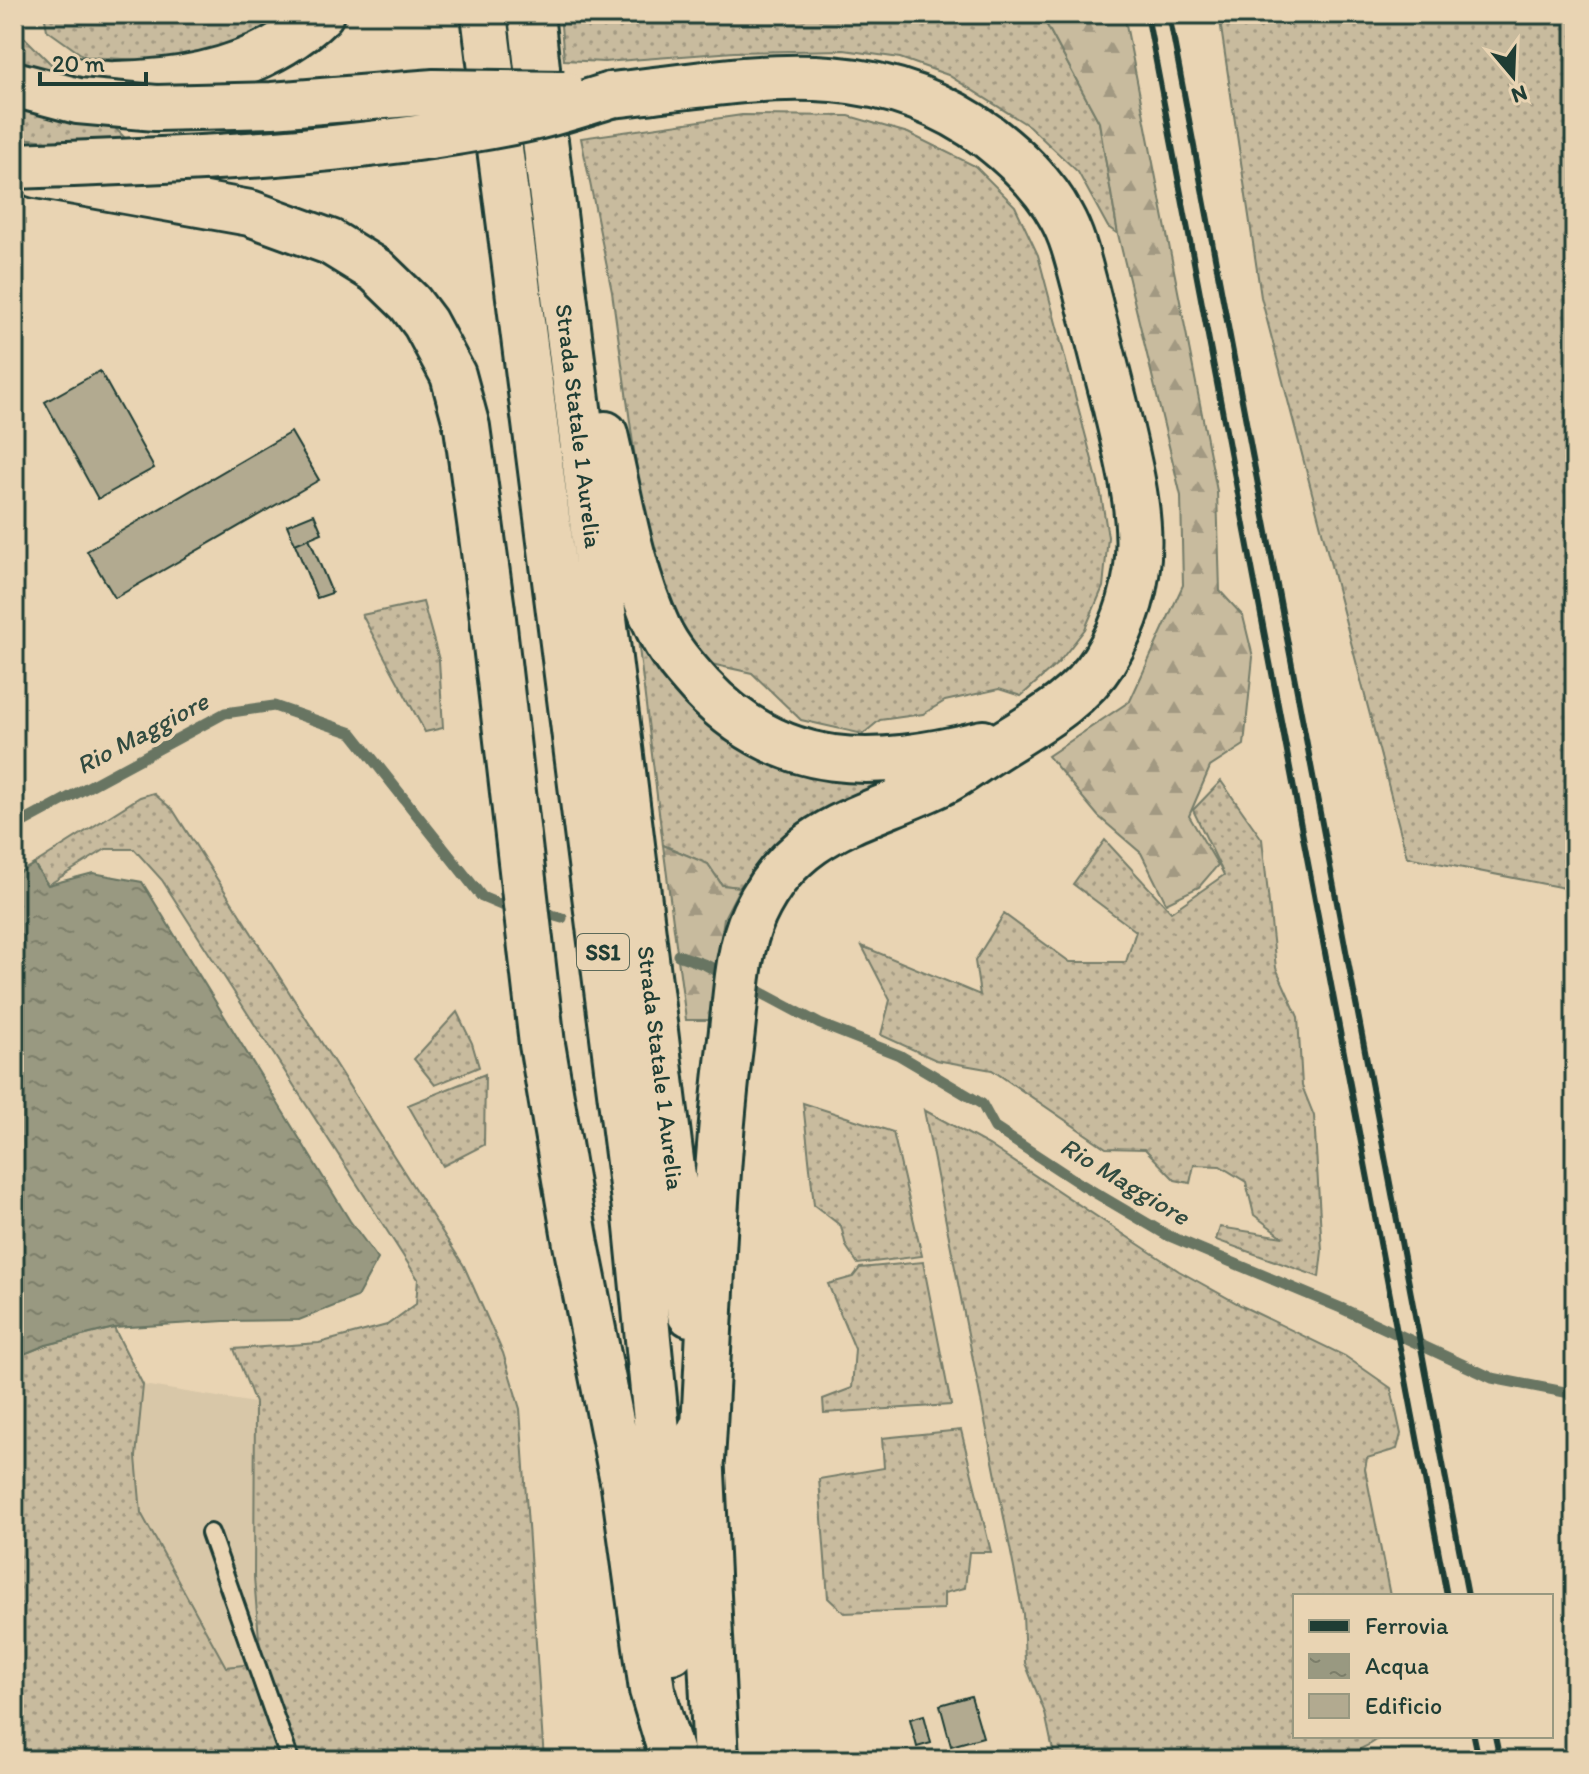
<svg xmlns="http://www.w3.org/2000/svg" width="1589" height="1774" font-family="Itim,sans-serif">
<defs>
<pattern id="grass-dots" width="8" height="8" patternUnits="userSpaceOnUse" patternTransform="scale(2)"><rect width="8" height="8" fill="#c8bb9e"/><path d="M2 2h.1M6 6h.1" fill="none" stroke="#a29982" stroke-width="1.8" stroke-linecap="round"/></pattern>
<pattern id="forest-firs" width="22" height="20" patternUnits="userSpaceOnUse" patternTransform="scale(2)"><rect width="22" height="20" fill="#c8bb9e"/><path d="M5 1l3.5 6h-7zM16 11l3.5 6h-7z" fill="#a29982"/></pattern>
<pattern id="water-ripples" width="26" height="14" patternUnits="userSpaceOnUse" patternTransform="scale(2)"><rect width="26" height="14" fill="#999981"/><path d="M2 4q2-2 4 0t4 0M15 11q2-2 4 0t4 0" fill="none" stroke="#7c7e6a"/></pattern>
</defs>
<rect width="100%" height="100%" fill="#e9d4b3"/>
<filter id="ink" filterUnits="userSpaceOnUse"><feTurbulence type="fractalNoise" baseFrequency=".0125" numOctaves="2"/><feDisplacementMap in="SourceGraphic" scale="16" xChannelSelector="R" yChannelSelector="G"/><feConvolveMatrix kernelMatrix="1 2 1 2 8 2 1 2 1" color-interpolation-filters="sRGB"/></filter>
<g filter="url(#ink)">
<path fill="#d8c7a8" d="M143,1385L255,1403L254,1577L262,1663L226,1667L141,1513L136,1457Z"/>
<path fill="url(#grass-dots)" stroke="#747c69" stroke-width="2" d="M44,14H293L254,40L181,62L85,57L47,30Z
M560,14H1041L1099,122L1118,234L1108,227L1078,172L1029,126L948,75L900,58L844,50L734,52L604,62L564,60Z
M1219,14H1575V890L1407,857L1261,297Z
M14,36L25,38L132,145L72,144L14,137Z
M742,115L849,116L908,133L975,166L1015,206L1038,255L1101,494L1108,537L1103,587L1085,629L1059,662L1021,696L999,689L945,701L923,714L880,720L863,734L801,720L752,673L702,662L673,622L651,573L612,292L581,138Z
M423,602L439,660L443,728L425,732L362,615Z
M635,615C683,738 758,769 881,786L883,794C861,801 837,805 816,814C783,828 761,860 740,887L722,885L708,864L663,845Z
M1221,781L1262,839L1276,968L1298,1017L1302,1086L1314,1116L1322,1251L1319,1277L1216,1240L1220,1227L1283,1237L1254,1215L1246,1182L1220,1166L1194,1165L1190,1183L1175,1180L1145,1149L1106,1148L992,1070L936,1060L881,1035L890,1000L862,946L980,995L975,961L1004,914L1070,962H1126L1136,931L1073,884L1105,840L1171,912L1224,875L1193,810Z
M153,793L173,810L464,1266L503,1353L520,1409L544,1760H14V1358L46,1345L114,1328L143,1385L136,1457L141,1513L226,1667L261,1663L254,1577L255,1403L234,1349L319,1343L387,1325L416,1304L418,1279L162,880L134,849H106L48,885L34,864L140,797Z
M457,1012L472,1043L479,1067L435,1085L414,1059Z
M485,1074L484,1145L443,1166L408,1105Z
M803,1103L893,1132L922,1256L858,1264L846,1246L841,1226L814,1205Z
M924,1110L989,1145L1179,1271L1244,1307L1345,1356L1391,1388L1401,1434L1397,1449L1367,1458L1365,1469L1390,1596H1295V1736H1383C1351,1759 1310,1767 1272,1754L1261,1760H1055L1045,1713L1025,1663L1023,1614Z
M923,1262L951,1405L824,1413L823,1399L852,1388L855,1349L828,1284L853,1277L860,1268Z
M961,1430L991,1552H969L965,1588L944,1593V1609L844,1613L828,1598L819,1479L884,1468L882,1438Z"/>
<path fill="url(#forest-firs)" stroke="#747c69" stroke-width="2" d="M1041,14H1124L1217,491L1220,591L1243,616L1253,657L1244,745L1210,767L1189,816L1218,865L1199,887L1166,903L1141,853L1098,816L1048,756L1130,701L1183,585L1181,496L1118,234L1099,122Z
M663,845L708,864L722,885L740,887L724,918L709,1020H686Z"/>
<path fill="url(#water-ripples)" stroke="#687462" stroke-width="2" d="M34,864L48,885L93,873L142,882L350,1221L378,1259L357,1297L299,1320L224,1321L114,1328L46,1345L14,1358V875Z"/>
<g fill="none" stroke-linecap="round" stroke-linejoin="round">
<path stroke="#687462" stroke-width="11" d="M14,827L225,713L274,706L352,733L482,897L501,905
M548,914L562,918
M678,955L706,965L729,977
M745,984L820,1024L899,1055L982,1104L995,1128L1082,1185L1167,1235L1341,1308L1492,1378L1575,1394"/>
</g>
<path fill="#b2aa90" stroke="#1f3d34" stroke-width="2" d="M100,371L154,468L98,499L45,402Z
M291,432L319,480L115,598L87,551Z
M314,514L322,533L295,544L287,525Z
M309,538L332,593L317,598L295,544Z
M971,1696L983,1737L951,1746L940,1705Z
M924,1715L931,1743L917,1747L910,1719Z"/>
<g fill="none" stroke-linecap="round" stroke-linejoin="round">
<g stroke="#1f3d34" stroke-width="22">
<path id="lane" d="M210,1533L290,1760"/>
</g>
<g stroke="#1f3d34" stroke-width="50">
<path id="highway" d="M484,14L491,70
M531,14L537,68
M73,80C87,81 102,85 116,84C190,83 267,66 321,14
M611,95C746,81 871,49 989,137C1017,159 1044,184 1061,216C1074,239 1079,265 1086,290C1096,328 1105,366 1115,404C1137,498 1159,571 1104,660C1078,702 1030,726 990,752C974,762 958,775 941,783C862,821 795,827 754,914C737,951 736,999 731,1039C713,1178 711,1320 702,1460
M545,141L690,1314
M500,148L636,1217L664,1502L672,1651
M36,175L250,213L330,242L377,271L410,303L425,323L453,375L467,427L492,610L542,1044L576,1244L624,1486L652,1690L673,1760
M605,434C620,498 630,568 658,628C668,650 685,669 701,687C783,775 875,769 983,743
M700,1431L716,1760"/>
</g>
<use href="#lane" stroke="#e9d4b3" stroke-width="16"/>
<use href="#highway" stroke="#e9d4b3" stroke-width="44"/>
<path stroke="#1f3d34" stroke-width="6" d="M1147,14L1447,1596
M1169,14L1468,1596
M1474,1736L1479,1760
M1495,1736L1500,1760"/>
<g stroke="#1f3d34" stroke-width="50" stroke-linecap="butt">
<path id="highway-bridge" d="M14,84L78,101L156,108L272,105L434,92L564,94
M14,166C185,160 355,154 523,120C552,114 582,104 611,95"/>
</g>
<use href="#highway-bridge" stroke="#e9d4b3" stroke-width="44"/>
</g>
</g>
<g text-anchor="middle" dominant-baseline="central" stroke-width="8" stroke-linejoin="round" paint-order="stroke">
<rect fill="#e9d4b3" stroke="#5c6a5a" stroke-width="2" x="577" y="934" width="52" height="36" rx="6"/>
<g font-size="22" font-weight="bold" fill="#1f3d34">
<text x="603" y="952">SS1</text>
</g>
<g font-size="24" fill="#1f3d34" stroke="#e9d4b3">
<text transform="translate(579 426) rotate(83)">Strada Statale 1 Aurelia</text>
<text transform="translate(661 1068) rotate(83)">Strada Statale 1 Aurelia</text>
</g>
<g font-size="26" font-style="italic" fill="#314b40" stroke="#e9d4b3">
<text transform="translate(142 733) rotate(-28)">Rio Maggiore</text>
<text transform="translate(1125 1181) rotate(31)">Rio Maggiore</text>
</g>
</g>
<rect width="1589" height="1774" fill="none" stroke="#e9d4b3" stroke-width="48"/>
<rect x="24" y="24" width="1541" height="1726" fill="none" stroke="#1f3d34" stroke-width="3" filter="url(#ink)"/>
<rect x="1293" y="1594" width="260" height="144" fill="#e9d4b3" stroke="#989880" stroke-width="2"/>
<rect x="1309" y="1620" width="40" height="12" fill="#1f3d34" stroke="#989880" stroke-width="2"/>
<text x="1365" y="1634" font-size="24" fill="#1f3d34">Ferrovia</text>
<rect x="1309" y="1654" width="40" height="24" fill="url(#water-ripples)" stroke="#989880" stroke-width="2"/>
<text x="1365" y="1674" font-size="24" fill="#1f3d34">Acqua</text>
<rect x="1309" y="1694" width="40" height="24" fill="#b2aa90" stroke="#989880" stroke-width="2"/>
<text x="1365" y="1714" font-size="24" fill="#1f3d34">Edificio</text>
<g transform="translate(1513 76) rotate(161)" stroke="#e9d4b3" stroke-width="6" paint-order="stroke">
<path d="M0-6L14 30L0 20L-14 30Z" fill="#1f3d34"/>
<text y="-12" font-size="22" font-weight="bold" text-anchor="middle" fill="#1f3d34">N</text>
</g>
<path d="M40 72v12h106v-12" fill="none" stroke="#1f3d34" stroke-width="4"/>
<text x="52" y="72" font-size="24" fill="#1f3d34" stroke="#e9d4b3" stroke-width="6" paint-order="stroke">20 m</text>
</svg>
